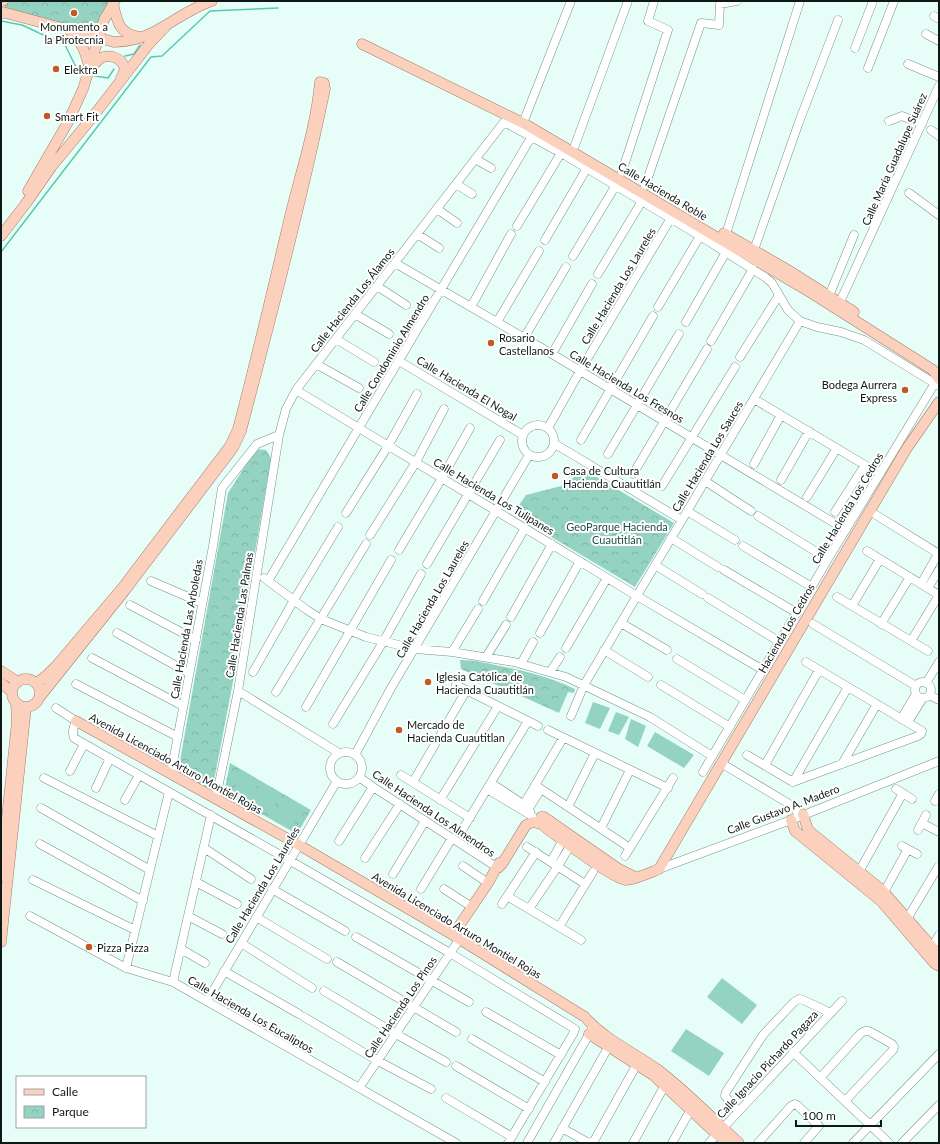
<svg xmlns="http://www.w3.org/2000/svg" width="940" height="1144" font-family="Lato,sans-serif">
<defs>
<pattern id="park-crowns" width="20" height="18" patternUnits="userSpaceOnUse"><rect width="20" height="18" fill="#94d3c2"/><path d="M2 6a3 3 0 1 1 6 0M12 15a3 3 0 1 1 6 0" fill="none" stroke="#7eb5a6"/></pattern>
</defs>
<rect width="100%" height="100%" fill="#e6fef7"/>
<path fill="url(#park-crowns)" d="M4,1H114L98,38L6,13Z
M256,449L266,450L271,458L232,687L212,791L178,772L228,493Z
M580,467L674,523L635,587L513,514L526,495L569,484Z
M460,660C474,660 487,663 500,666C526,671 551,678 575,689L574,693L568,692L559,713L461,669Z
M230,763L311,810L297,834L224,793Z"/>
<path fill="#94d3c2" d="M593,702L610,708L600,729L585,723Z
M616,712L629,717L619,735L608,731Z
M631,719L646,726L638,747L625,739Z
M655,732L694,755L684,768L647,746Z
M242,774L257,783L248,800L234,791Z
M264,786L279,794L270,815L254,806Z
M288,798L303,807L291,828L276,819Z
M722,978L757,1005L742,1024L707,997Z
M686,1029L724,1053L709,1076L671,1051Z"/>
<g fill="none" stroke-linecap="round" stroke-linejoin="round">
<path stroke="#58cab1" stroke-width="1.5" d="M1,21L22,25L65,45L77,69L83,71
M125,56L134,54L140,45
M95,76L108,78L114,69
M1,252L151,57L162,56L210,11L278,8"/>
<g stroke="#769189" stroke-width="9">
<path id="minor" d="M934,16L939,19
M926,34L939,41
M855,48L873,1
M908,64L939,77
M868,68L894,1
M525,118L571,1
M889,121L902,116L922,124
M931,130L939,136
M575,145L628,1
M475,159L491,168
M622,172L668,30L648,21L654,1
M456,184L472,194
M645,186L701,23L719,25L720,4L737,1
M909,193L939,215
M437,209L457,223
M517,226L561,153
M417,234L439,248
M726,234L800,1
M545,240L587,168
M754,250L799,122L838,20
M573,256L616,185
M395,263L552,354L846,530
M598,274L642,201
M377,286L406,305
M829,296L854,235
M840,302L939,86
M471,307L511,234
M658,307L700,236
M355,314L389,334
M497,322L539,251
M686,322L726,252
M524,338L566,267
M336,339L374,362
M711,341L753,269
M552,354L592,284
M740,357L779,295
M399,361L523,435
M316,364L359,388
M296,390L637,596L763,670
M754,399L880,474
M522 441a16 16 0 1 1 32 0a16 16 0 1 1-32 0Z
M548,428L580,371L671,218
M581,440L653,316
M555,444L682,520
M608,454L679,334
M754,464L781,415
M633,474L707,349
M781,480L809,431
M705,481L751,511
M662,486L735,367
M807,497L837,448
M687,511L735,540
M835,512L865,465
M346,513L388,446L417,394
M876,515L939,554
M758,516L828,559
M370,535L416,462L444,409
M671,538L718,567
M743,546L812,587
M399,550L442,478L470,428
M867,551L939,595L911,641
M427,564L500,440
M655,565L702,594
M724,570L797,613
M264,578L307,610L321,619L366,637L415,649L452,652L514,662L566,677L650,717L712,756
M151,581L202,603
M268,581L532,136
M921,584L938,554
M928,588L939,570
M837,597L928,651
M708,598L780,642
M483,601L525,528
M130,605L196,640
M852,606L880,559
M511,617L552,544
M621,623L667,650
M813,624L916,686
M881,624L910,577
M117,633L189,673
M540,633L580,561
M566,648L607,578
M604,650L648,677
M452,652L478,609
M486,657L506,625
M92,658L183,706
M677,659L745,700
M521,664L533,642
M253,672L294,600L338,527
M550,672L560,657
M915 690a8 8 0 1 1 16 0a8 8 0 1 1-16 0Z
M926,683L939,662
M76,684L178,737
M456,685L538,726
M661,685L730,727
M238,691L339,753
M276,692L366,544
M929,695L939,700
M306,707L391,560
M56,708L76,721C73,728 72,732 74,738L289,860L450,953L575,1029L573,1034L508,1143
M571,716L584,685L800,321
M901,719L916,694
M908,722L923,698
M333,724L383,642L421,574
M548,730L668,788
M330 768a16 16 0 1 1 32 0a16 16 0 1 1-32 0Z
M355,755L391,688L529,455
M747,755L793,782
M721,763L796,808L798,816
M842,764L877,704
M765,765L819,670
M70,771L84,744
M703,772L828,559L935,383
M171,773L213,546L222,488L257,444L279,435
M401,775L470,818
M359,777L373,787L498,868
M44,778L158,836
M413,782L466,691
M793,782L918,736L921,734L922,731L806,662
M793,782L848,687
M491,783L529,808L533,822
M535,785L630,848
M96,788L110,758
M487,789L532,816
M896,789L912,799
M216,798L238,691L279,435L286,409L296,390L504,122L561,153L700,236L765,277L772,283L788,310L800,321L817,327L841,332L864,340L939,386
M125,800L139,775
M440,800L498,706
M935,801L939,794
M524,804L563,738
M568,807L595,753
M41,808L150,870
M529,808L541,789
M922,823L939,832
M601,828L630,770
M918,830L926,815
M461,832L528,721
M339,841L373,787
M40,844L143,901
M902,846L917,854
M527,847L585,884
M204,848L251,879
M625,856L673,778
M365,858L400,804
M551,862L565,836
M463,866L488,883
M659,869L791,820L939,761
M393,874L425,821
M856,877L903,793
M33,880L135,930
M196,882L237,904
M272,889L345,931
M421,889L452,838
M444,889L472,907
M884,892L908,849
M507,896L581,940
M502,904L536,852
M529,909L558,866L573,841
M30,916L126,968L173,982L456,1143
M188,916L222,934
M256,917L327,959
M907,919L938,867
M559,927L593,872
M356,937L469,1002
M241,943L312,988
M181,949L205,963
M929,950L932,947L939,935
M337,962L456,1032
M126,968L169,792
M224,971L299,1014
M173,982L211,815
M324,991L396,1034L446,1062
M207,1001L337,781
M486,1012L561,1055
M304,1017L378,1061L431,1089
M472,1039L545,1082
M793,1052L889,1143
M456,1066L529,1109
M820,1078L861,1033L865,1031H869L892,1044L894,1047L893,1050L845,1101
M359,1088L459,940
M446,1098L512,1137
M738,1111L725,1096L726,1092L763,1035L794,1002L799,999L803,1000L831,1013
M562,1128L587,1142L591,1143L594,1141L637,1064
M527,1143L592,1029
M554,1143L609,1046
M633,1143L665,1085
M672,1143L691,1109
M709,1143L842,1001
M758,1143L791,1106L795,1104L797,1105L817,1124L819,1126L804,1143
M853,1143L939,1054
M902,1143L939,1105"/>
</g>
<g stroke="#a77c67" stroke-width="11">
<path id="major" d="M1,1H3
M113,3C117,22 119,34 140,37
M1,13H6L114,42C149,41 163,25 192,10C198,7 205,3 212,1
M70,31C83,43 85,52 90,69
M362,44L525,124L813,294L933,370L939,379
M91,68C94,65 97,60 101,58C108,54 120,57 124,66C126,70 123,74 121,78
M28,191L68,122L83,89L104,20L115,1
M724,233L788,270L854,312
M1,236L27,202L52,166L91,119L149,44L166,26
M1,671L18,682
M12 693a14 14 0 1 1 28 0a14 14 0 1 1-28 0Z
M1,683L12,692
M36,683L46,676L57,665L123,587L230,446L238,429C257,357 274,284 291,212C302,168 316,126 320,82L324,83L325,89C301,204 271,317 241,431L233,448L126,589L39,698
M76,721L299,845L453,935L585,1017C604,1039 633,1052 657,1069C686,1091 712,1118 739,1143
M803,814L808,830L882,890L939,955
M541,817H544L619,869L635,877
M791,820L795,831L881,901L934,963L939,966
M498,868L502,864L526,825L533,822L541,824C554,834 614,880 626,880C637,879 649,873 659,869L907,448L939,402
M1,876L17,721L16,703
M453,935L488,883L499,863
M1,942L26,707
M589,1034L653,1075L726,1143"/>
</g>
<use href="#minor" stroke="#fff" stroke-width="8"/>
<use href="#major" stroke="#fbd1be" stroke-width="10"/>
</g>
<g fill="#bf5a27" stroke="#fff" stroke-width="1.5">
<circle cx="74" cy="13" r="4"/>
<circle cx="56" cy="69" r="4"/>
<circle cx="47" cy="116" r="4"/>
<circle cx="491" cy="343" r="4"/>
<circle cx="905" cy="390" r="4"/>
<circle cx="555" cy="476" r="4"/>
<circle cx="428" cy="682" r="4"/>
<circle cx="399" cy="730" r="4"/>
<circle cx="89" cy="947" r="4"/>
</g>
<g text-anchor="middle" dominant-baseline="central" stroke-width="4" stroke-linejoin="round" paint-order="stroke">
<g font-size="11" fill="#0e1916" stroke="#fff" text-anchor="start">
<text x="74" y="26" text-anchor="middle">Monumento a<tspan x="74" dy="13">la Pirotecnia</tspan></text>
<text x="64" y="69">Elektra</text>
<text x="55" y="116">Smart Fit</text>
<text x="499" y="337">Rosario<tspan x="499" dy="13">Castellanos</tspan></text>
<text x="897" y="384" text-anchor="end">Bodega Aurrera<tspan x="897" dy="13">Express</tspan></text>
<text x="563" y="470">Casa de Cultura<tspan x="563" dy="13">Hacienda Cuautitlán</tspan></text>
<text x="436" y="676">Iglesia Católica de<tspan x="436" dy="13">Hacienda Cuautitlán</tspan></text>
<text x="407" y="724">Mercado de<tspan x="407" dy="13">Hacienda Cuautitlan</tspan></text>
<text x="97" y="947">Pizza Pizza</text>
</g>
<g font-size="11" fill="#0e1916" stroke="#fff">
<text transform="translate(894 159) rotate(-66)">Calle María Guadalupe Suárez</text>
<text transform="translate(663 191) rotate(31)">Calle Hacienda Roble</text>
<text transform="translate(618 286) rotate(-59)">Calle Hacienda Los Laureles</text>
<text transform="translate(352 300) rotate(-52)">Calle Hacienda Los Álamos</text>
<text transform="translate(391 353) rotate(-59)">Calle Condominio Almendro</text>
<text transform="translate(627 386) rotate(31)">Calle Hacienda Los Fresnos</text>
<text transform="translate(467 388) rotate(31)">Calle Hacienda El Nogal</text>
<text transform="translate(707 456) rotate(-59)">Calle Hacienda Los Sauces</text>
<text transform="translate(494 496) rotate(31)">Calle Hacienda Los Tulipanes</text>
<text transform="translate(847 508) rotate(-59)">Calle Hacienda Los Cedros</text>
<text transform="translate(432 599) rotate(-60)">Calle Hacienda Los Laureles</text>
<text transform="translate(239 615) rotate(-81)">Calle Hacienda Las Palmas</text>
<text transform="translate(786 628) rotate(-60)">Hacienda Los Cedros</text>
<text transform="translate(186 629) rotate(-80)">Calle Hacienda Las Arboledas</text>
<text transform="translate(176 763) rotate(29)">Avenida Licenciado Arturo Montiel Rojas</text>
<text transform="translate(783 809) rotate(-21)">Calle Gustavo A. Madero</text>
<text transform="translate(434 813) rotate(34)">Calle Hacienda Los Almendros</text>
<text transform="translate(262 885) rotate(-59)">Calle Hacienda Los Laureles</text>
<text transform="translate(457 925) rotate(31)">Avenida Licenciado Arturo Montiel Rojas</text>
<text transform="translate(400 1007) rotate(-56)">Calle Hacienda Los Pinos</text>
<text transform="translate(251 1014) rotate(30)">Calle Hacienda Los Eucaliptos</text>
<text transform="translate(767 1064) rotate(-47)">Calle Ignacio Pichardo Pagaza</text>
</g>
<g font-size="11" fill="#1e4f44" stroke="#fff">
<text x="617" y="526">GeoParque Hacienda<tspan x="617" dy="13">Cuautitlán</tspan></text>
</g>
</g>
<rect width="940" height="1144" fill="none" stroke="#0e1916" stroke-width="4"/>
<rect x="16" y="1076" width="130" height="52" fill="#ffffff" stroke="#9fa3a2"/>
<rect x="24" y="1089" width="20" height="6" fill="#fbd1be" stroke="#9fa3a2"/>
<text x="52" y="1096" font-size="12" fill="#0e1916">Calle</text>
<rect x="24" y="1106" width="20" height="12" fill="url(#park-crowns)" stroke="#9fa3a2"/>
<text x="52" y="1116" font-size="12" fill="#0e1916">Parque</text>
<path d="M796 1120v6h85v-6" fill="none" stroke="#0e1916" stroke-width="2"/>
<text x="802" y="1120" font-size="12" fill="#0e1916" stroke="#ffffff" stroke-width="3" paint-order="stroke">100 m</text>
</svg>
